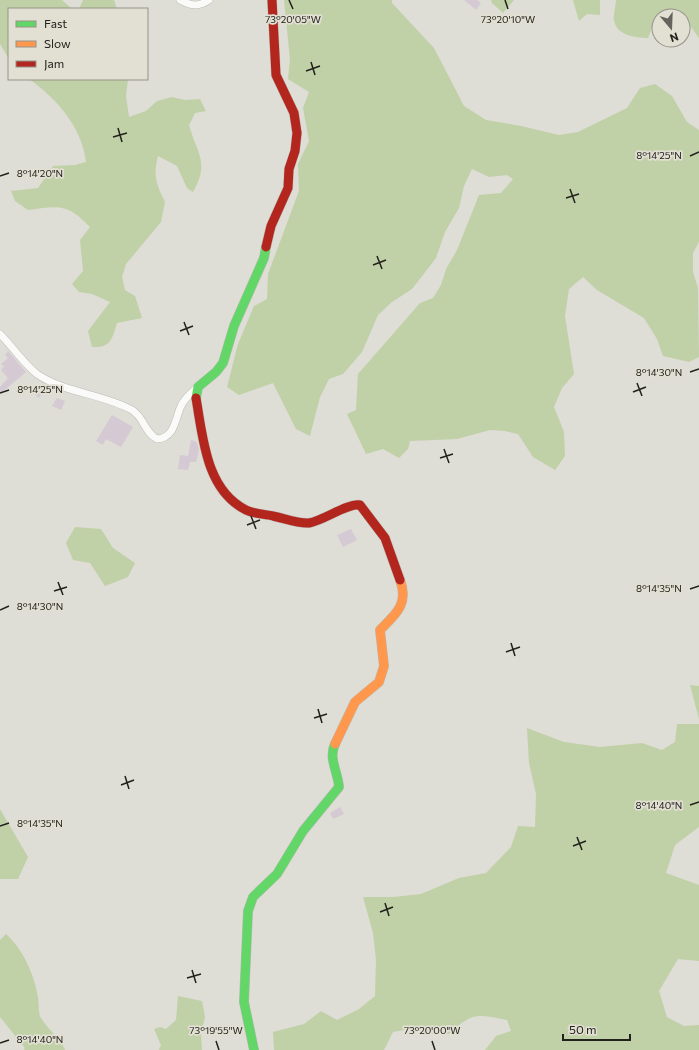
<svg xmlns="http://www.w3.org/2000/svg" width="699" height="1050" font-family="Commissioner,sans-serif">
<rect width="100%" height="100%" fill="#deddd6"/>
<path fill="#c0d0a7" d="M0,0H62L72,9H9V59L0,44Z
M83,0H114L117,9H79Z
M284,0H392V3L434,48L464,106L486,120L521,126L559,135L578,132L627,108L640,88L655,84L672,96L687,122L699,130V242L693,253V272L698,288L699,357L689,362L663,356L657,339L644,318L597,290L583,277L569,289L565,316L574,374L562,388L554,407L564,432L565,456L555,470L533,457L518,434L505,431L490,430L457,439L410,441L408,449L399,458L383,449L366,454L347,414L356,410L358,374L420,303L433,298L441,285L446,269L457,250L479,195L501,193L513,179L507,175L489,177L472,169L464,186L459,208L445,232L436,258L412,289L392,302L378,315L362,352L343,374L329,379L320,397L310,436L296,429L273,383L239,395L227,387L238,344L254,306L267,299L268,274L299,191L298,164L309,141L303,108L309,92L288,79L290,59Z
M491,0H514L503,13L492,3Z
M573,0H600V15L587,14L579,21Z
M616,0H699V38L686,20H683V16H659V22L653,25L648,38C635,38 616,35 614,20C613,14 616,6 616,0Z
M29,79H128L126,96L129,117L146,111L157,101L172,97L185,100L200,99L206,111L195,113L189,125C197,154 210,162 193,192L187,188L177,166L158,156C153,175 156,184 165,202L161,222L126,264L122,277L125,290L135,296L142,318L117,323C112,339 111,348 92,347L88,331L110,302L92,294L79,292L72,284L83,271L80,240L90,227C67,203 59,206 28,210L15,201L11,191L38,188L53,166L75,165L86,162C82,127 57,99 29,79Z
M75,527L101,529L113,548L135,563L128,577L105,586L90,563L73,560L66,543Z
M690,685L699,686V719Z
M677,724H699V827L675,845L666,873L699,885V961L678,959L659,991L667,1017L684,1026L699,1025V1050H485L496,1036L511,1031L507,1020C477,1014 472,1012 449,1034H434L409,1029L393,1032L384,1050H274L273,1032L304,1024L321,1011L337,1020L359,1009L375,996L376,960L373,933L363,897H394L421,894L459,878L486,873L511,847L518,826L535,827L536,794L529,763L527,728L564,742L600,747L642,743L662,750L675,742Z
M0,809L28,857L18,879H0Z
M6,934C23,949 34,974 38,997C39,1003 38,1013 41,1018C48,1030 60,1037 65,1050H24L25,1048L0,1017V940Z
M178,996L202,1001L205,1017L201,1033L202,1050H159L161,1045L154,1029L160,1027L166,1029L176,1020Z"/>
<path fill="#d5cad4" d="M464,0H477L481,3L476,10Z
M8,351L26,372L0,394V387L8,378L1,370L4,366L1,364L8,358L5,355Z
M40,387L45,392L38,398L34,392Z
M57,398L65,401L61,410L52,406Z
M112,415L133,427L121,447L106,439L103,445L96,441Z
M191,440L197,442L199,450L196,462H190L188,470L178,469L180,455L188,456Z
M351,529L357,540L343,547L337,535Z
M340,807L344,814L333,819L330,813Z"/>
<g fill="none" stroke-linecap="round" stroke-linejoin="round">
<g stroke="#bcbbb6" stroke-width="8">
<path id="street" d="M180,0C191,6 199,7 209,0
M0,334C11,345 26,366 37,374C64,393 104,394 132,410C144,417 144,432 157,439C175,438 175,419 181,406C184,399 192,392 198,387"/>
</g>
<g stroke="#bcbbb6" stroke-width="10">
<path id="fast" d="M196,398L198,387L216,372L223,363L234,326L264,258L266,247
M254,1050L244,1002L248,911L253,897L277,874L303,831L339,787C338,772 328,758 335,744"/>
</g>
<g stroke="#bcbbb6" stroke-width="10">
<path id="slow" d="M335,744L355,702L379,682L384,666L380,630C396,614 409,604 400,580"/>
</g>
<g stroke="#bcbbb6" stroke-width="10">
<path id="jam" d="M266,247L271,226L288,188L289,169L295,151L297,133L294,113L276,75L272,0
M196,398C203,438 206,490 246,510C254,514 265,514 273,516C283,518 299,524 309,523C325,520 347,503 360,505L385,538L400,580"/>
</g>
<use href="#street" stroke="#fafaf9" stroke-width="7"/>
<use href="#fast" stroke="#63d668" stroke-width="9"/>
<use href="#slow" stroke="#ff974d" stroke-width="9"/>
<use href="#jam" stroke="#b3261e" stroke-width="9"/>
</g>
<path fill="none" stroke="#22211c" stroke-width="1.5" d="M289,0L293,9M505,0L508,9M311,62L315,75M306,71L320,66M118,128L122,142M113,137L127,133M690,156L699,152M0,176L9,173M570,189L575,203M566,198L579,194M377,256L382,269M373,265L386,260M184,322L189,335M180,331L193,326M690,372L699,369M637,383L642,396M633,392L646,387M0,393L9,390M444,449L449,463M440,458L453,454M251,516L256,529M247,525L260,520M58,582L63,595M690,589L699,586M54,591L67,587M0,610L9,606M511,643L515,656M506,652L520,647M318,709L322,723M314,718L327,714M125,776L129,789M121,785L134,780M690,805L699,802M0,826L9,823M577,837L582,850M573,846L586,841M385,903L389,916M380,912L393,907M192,970L196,983M187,978L201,974M216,1041L219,1050M432,1041L435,1050M0,1043L9,1040"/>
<g font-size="10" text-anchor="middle" fill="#22211c" stroke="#e2dfd3" stroke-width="3.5" stroke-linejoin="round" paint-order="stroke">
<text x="293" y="23">73°20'05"W</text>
<text x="508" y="23">73°20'10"W</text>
<text x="659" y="159">8°14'25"N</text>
<text x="40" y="177">8°14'20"N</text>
<text x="659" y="376">8°14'30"N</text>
<text x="40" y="393">8°14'25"N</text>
<text x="659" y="592">8°14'35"N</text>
<text x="40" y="610">8°14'30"N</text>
<text x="659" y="809">8°14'40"N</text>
<text x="40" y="827">8°14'35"N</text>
<text x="216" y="1034">73°19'55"W</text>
<text x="432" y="1034">73°20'00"W</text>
<text x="40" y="1043">8°14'40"N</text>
</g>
<rect x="8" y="8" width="140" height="72" fill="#e2dfd3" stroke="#95938a"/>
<rect x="16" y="21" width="20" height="6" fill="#63d668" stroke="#95938a"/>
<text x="44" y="28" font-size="12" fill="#22211c">Fast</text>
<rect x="16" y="41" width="20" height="6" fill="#ff974d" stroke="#95938a"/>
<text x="44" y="48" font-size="12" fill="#22211c">Slow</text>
<rect x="16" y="61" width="20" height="6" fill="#b3261e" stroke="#95938a"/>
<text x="44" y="68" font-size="12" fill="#22211c">Jam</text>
<g transform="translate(671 28) rotate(161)"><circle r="19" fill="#e2dfd3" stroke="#95938a"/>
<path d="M0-3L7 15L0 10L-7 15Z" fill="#64635d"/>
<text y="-6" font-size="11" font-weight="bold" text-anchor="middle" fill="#22211c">N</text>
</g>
<path d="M563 1034v6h67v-6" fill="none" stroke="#22211c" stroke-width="2"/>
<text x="569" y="1034" font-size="12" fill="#22211c" stroke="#e2dfd3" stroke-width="3" paint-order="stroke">50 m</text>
</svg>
